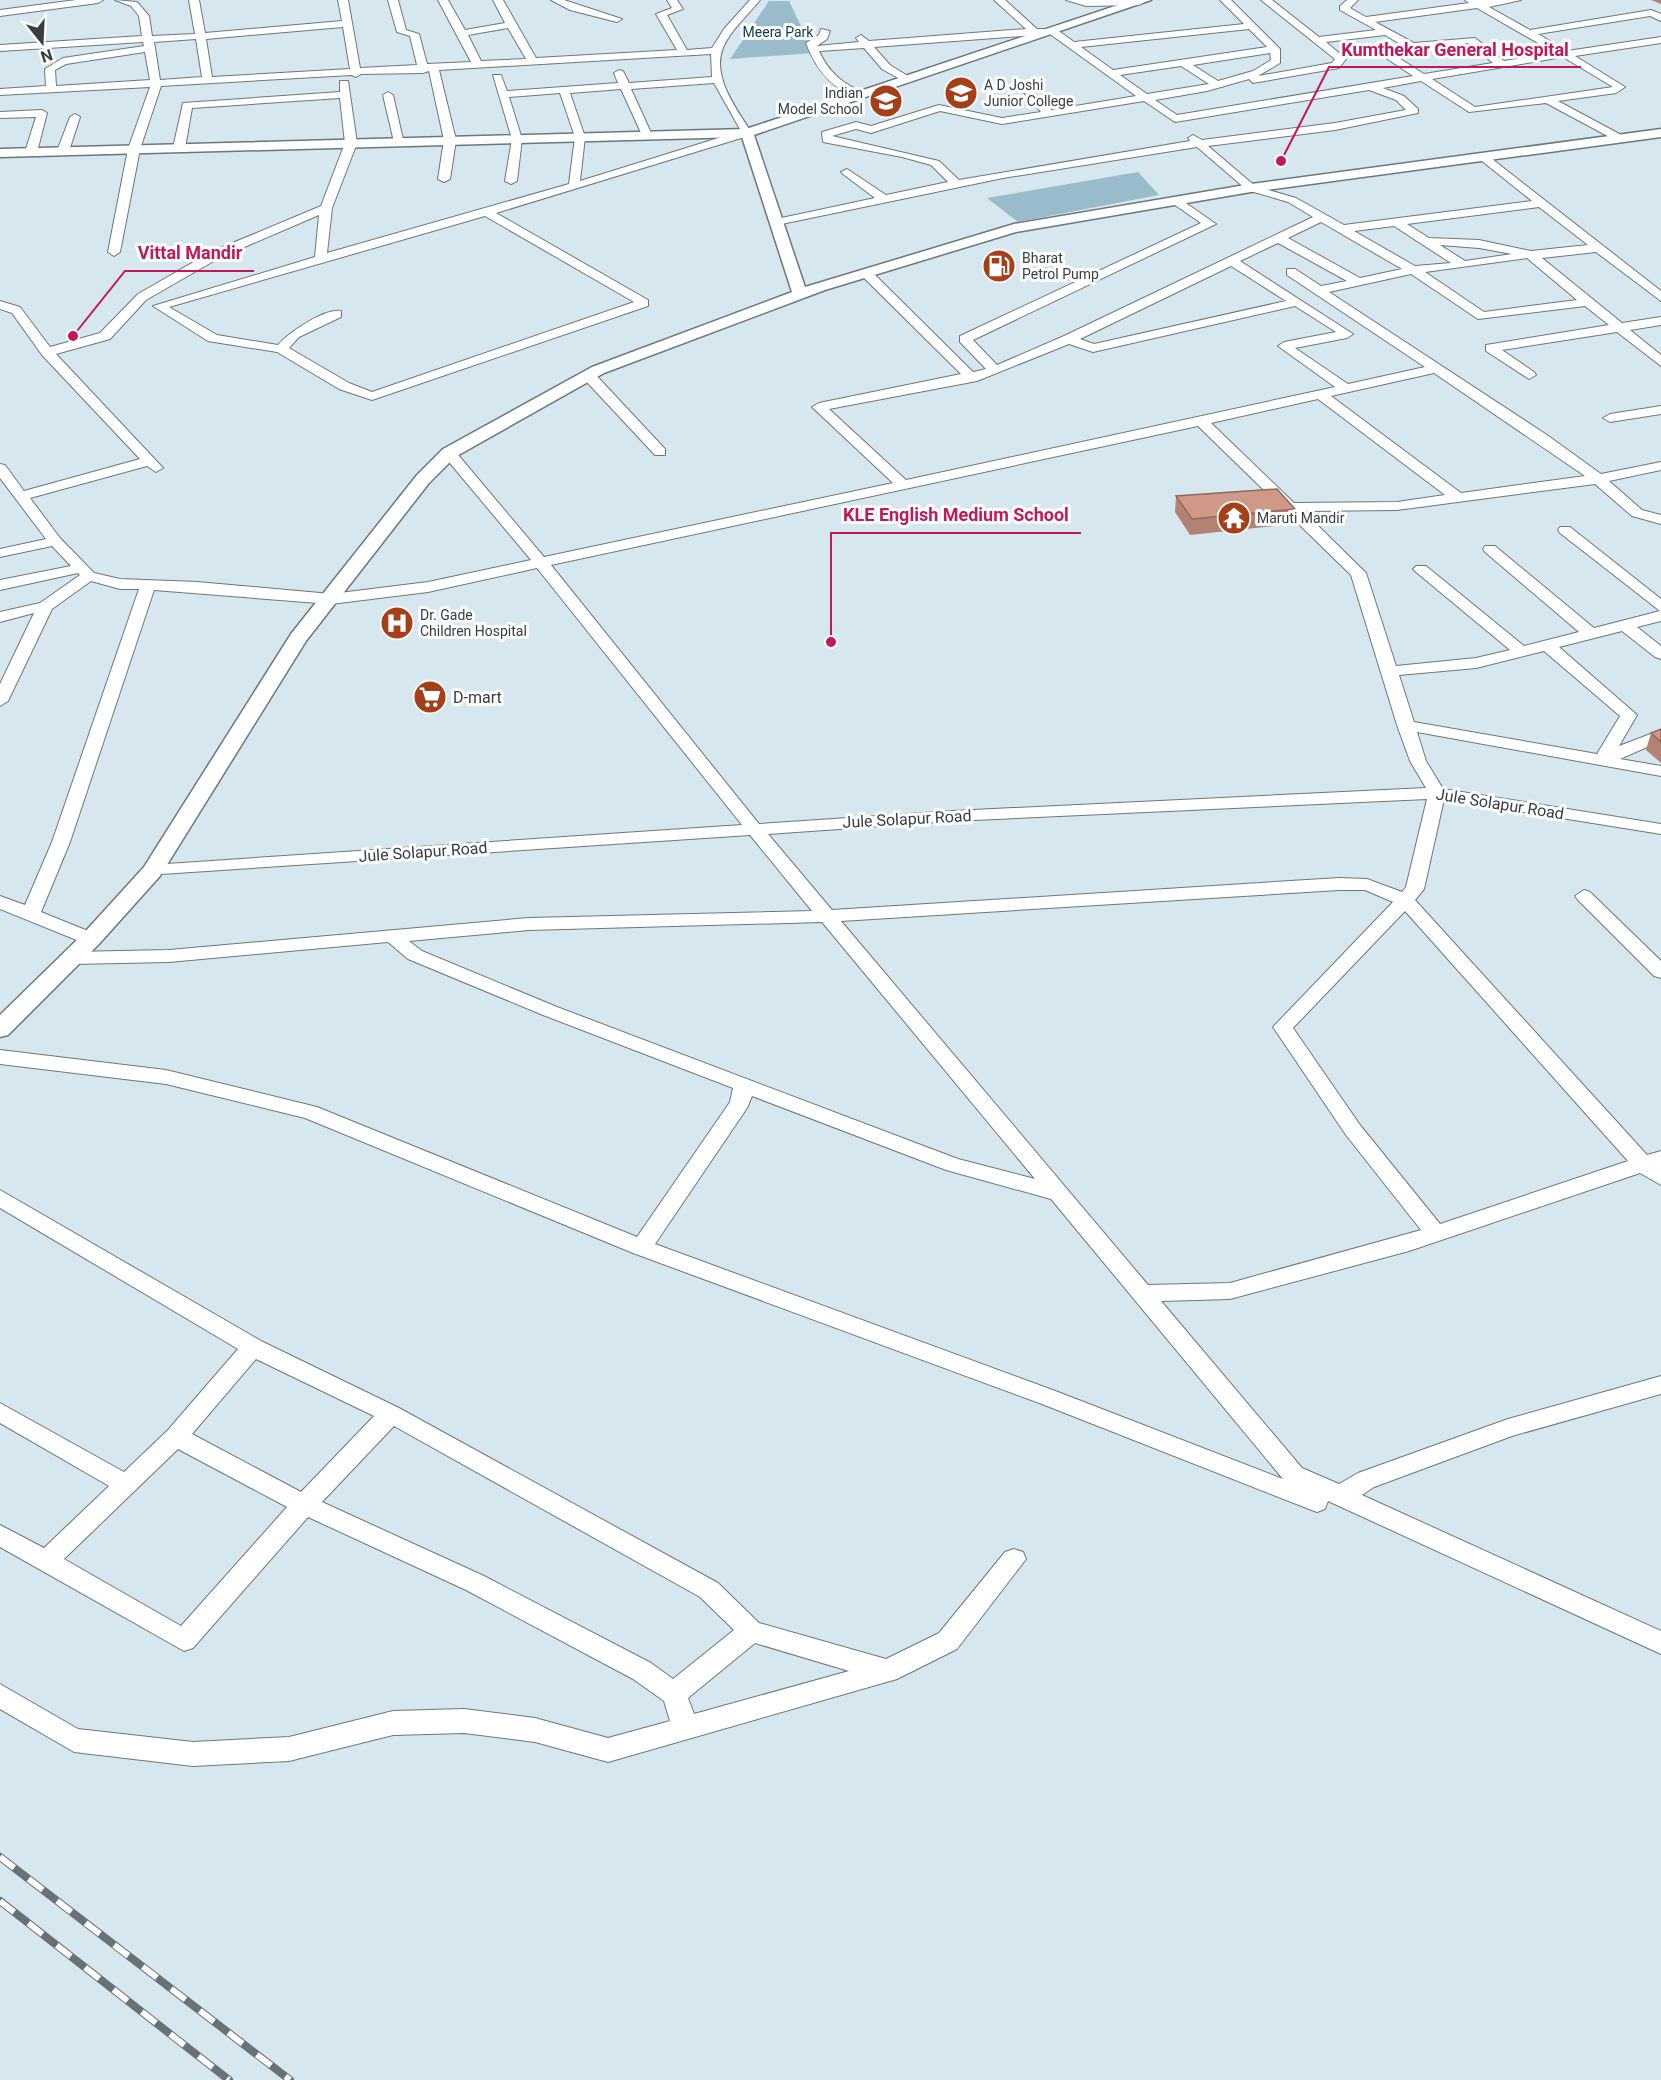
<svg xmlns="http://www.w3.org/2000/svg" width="1661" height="2080" font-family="Roboto,sans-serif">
<rect width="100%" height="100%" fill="#d7e7ef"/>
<path fill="#99bccc" d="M769,1H789L814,53L730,59Z
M1138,172L1159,195L1018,222L987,198Z"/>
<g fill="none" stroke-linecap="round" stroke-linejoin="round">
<g stroke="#6a787e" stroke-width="2">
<path id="minor" d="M76,0H103L98,3L0,16V10Z
M115,0L137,2L149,16L152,36L195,34L189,0H199L205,33L342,21L338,0H348L360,68L417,65L410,36L397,32L388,0H398L406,30L419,34L427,64L471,62L438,0H448L465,30L505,23L493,0H503L536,58L677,50L656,14L672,8L667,0H677L683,9L667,15L687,50L712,48L724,29L750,0H760C749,14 736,25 727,40C707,71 735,107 752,133L751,135L496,213L648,300V306L372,400L339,389L277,352L208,341L153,306L315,257L319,215L219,258L146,300L110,339L56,354L163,468L156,472L147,466L30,498L60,538L94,573L120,579L197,582L331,594L428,582L531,560L444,456L442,453L449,449L454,450L544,557L893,483L812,407L819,403L961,374L862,276V270H870L973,372L986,369L960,342V336L1201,223L1172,203V199H1180L1216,224L973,340L997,365L1064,336L1313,217L1288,202L1247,190L1197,147L1003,178L772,226V220L875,198L843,174L841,172L847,169L886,195L948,182L931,165L902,157L823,142L822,132L856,122L871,126L939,105L1002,118L1041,112L1016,83L1021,80L1051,110L1136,96L1050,34L874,47L890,65L911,78L912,80L907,83L882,69L864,48L819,51C829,73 843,84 865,93V97L861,98C832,90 816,70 806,43L819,35L821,29L830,31L827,39L817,46L859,42L856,38L861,35L869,41L1026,29L994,0H1005L1037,29H1056L1074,42L1244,24L1220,0H1231L1280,49V63L1258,76L1332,63L1335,59L1261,0H1272L1319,37L1376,30L1340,10V6L1347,0H1358L1350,8L1366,17L1469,3L1465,0H1521L1489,7L1530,30L1651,10L1661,14V21L1650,16L1538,34L1567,51L1661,37V43L1575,56L1625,87L1616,93L1558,101L1623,136V140H1615L1546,103L1469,112L1421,81L1383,88L1404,96L1418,109V113L1335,130L1208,146L1255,186L1296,198L1344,225L1532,201L1477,157L1487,155L1661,291V301L1596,252L1542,258L1622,323L1661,317V325L1630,330L1661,355V366L1617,332L1502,350L1534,372L1536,375L1529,379L1486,351V345L1609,325L1585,306L1478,319L1411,274L1329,292L1547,435L1601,474L1661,462V470L1609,481L1642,510L1661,515V524L1632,516L1595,484L1397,510L1303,511L1366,573L1396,666L1476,658L1510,650L1416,572L1413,569L1416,566H1426L1524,646L1579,632L1485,552L1483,549L1485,546H1495L1594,628L1660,611L1560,533L1558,530L1560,527H1570L1661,599V621L1637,627L1661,646V659L1655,657L1622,631L1559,647L1637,715L1619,746L1661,730V741L1620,759L1661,766V776L1417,732L1426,761L1443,789L1661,824V834L1444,799L1424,889L1415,900L1647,1155L1661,1151V1185L1640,1173L1409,1251L1230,1299L1161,1301L1302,1468L1339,1484L1358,1473L1508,1419L1661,1376V1394L1512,1436L1374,1487L1362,1495L1661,1631V1654L1328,1501L1325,1509L1317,1512L1309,1509L1042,1404L633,1253L305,1118L166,1084L0,1064V1050L166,1070L317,1107L637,1237L730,1102L733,1088L543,1015L408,959L388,942L169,962L72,964L63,958L72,952L169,950L529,918L812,911L750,835L146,875L143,871L152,865L742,825L537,568L428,592L331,604L154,590L70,842L41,912L98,935L100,939L91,945L84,943L0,909V896L25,905L52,842L139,589H120L91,581L52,609L8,701L0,706V684L34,613L0,622V612L40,603L80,575L78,573L0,590V580L71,566L52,546L0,557V549L46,539L0,478V464L5,465L24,491L140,459L42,355L12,313L0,309V301L20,307L50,347L100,333L138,294L211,252L321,206L345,143L340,98L192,108L185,148L179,151L173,148L183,103L340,92V81H348L357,143L332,208L327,253L569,184L575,137L560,93L509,97L522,139L517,181L511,184L505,181L512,139L493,75H501L507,91L618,83L614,73L619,70L623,71L629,83L712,77L711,54L439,70L456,140L450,179L444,182L438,179L444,140L429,71L423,73L361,74L356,77L351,75L161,86L140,149L120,252L114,256L108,252L128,149L150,87L0,95V89L46,86L45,69L63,58L144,46L143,42L0,51V45L142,36L139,16L131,6ZM1477,8L1555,53L1504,61L1475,38L1414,43L1375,22ZM343,27L350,69L212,77L206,39ZM508,28L526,59L481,61L468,35ZM1249,29L1267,47L1113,70L1081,47ZM1385,35L1402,45L1377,52L1413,76L1177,115L1155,100L1207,91L1249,79L1253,83L1339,68L1346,59L1326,42ZM196,39L202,77L160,80L154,42ZM1469,43L1493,63L1424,74L1391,53ZM145,52L150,80L56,86L55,70L66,64ZM1270,53L1271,60L1253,71L1218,81L1193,65ZM1563,57L1613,87L1475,107L1432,79ZM1181,66L1209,84L1147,94L1120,75ZM714,83L741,131L580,181L585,137L570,93L621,89L642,135L647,138L652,135L631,89ZM1369,90L1396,100L1406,110L1335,123L1202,140L1193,135L1188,138L1190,141L959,180L939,161L832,136L856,129L871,133L940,111L1002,124L1144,101L1175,122ZM1539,207L1588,245L1531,251L1479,240L1429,238L1407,224ZM485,216L634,302L372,392L349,383L289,348L299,337L341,317V311C325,308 289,332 278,345L217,335L169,307ZM1321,222L1402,269L1360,278L1288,238ZM1394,226L1451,263L1415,266L1354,231ZM1278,243L1347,281L1321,286L1295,269H1287V275L1425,367L1348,384L1295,348L1347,338L1353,334L1240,261ZM1440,245L1479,248L1512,254L1465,261ZM1527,258L1577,300L1484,312L1425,272ZM1231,266L1286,301L1094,344L1080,339ZM1295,306L1336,332L1284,342L1278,346L1335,387L906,480L829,409L977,381L1069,344L1093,352ZM1434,373L1585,476L1461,493L1331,396ZM1318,399L1445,495L1397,502L1294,503L1211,423ZM1198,426L1351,575L1397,725L1410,761L1426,788L953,811L759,824L551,565ZM1544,651L1620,716L1597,754L1414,722L1399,675L1476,668ZM1427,799L1406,887L1402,892L1367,879L1339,878L832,910L768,834L953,821ZM1339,890H1365L1393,902L1273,1027L1346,1135L1421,1230L1230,1283L1148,1285L841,921ZM1405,911L1628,1161L1440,1224L1360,1125L1293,1028ZM822,922L1035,1179L958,1159L557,1007L422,951L409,941L529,930ZM752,1096L946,1170L1051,1199L1283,1479L1058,1392L655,1244L747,1108Z
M551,0H564L622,19L617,22L570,10Z
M1066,0H1142L1144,2L1139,5L1086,6Z
M388,92L393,95L404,144L394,142L383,95Z
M42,110L47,113L37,152L27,154L25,152L36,117L0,118V112Z
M75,114L80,117L69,151L59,153L57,151L70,117Z
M589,372L594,373L665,449V455H655L584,379L582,376Z
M1661,406V414L1610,422L1603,418L1610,414Z
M1584,890L1590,892L1661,961V978L1654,976L1578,900L1575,896Z
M0,1190L261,1341L399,1408L718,1583L759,1623L886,1659L939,1633L1005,1552L1014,1549L1023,1552L1026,1559L957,1649L897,1679L608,1762L535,1742L464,1733L393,1735L289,1761L193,1766L74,1752L0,1709V1684L78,1729L193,1742L289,1737L393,1711L464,1709L535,1718L608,1738L670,1721L664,1701L633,1679L466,1590L308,1517L193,1648L184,1651L0,1547V1525L44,1548L109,1486L0,1423V1403L124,1472L168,1430L238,1349L0,1208ZM256,1359L374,1416L301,1492L192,1434ZM394,1426L700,1597L734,1630L673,1679L651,1663L484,1576L322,1502ZM178,1449L287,1507L181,1626L64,1559ZM755,1643L849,1671L694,1714L688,1698Z"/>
</g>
<g stroke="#6a787e" stroke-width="3">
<path id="tertiary" d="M1133,0H1151L754,135L805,287L1014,224L1251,184L1661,129V137L1251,192L1016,232L825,290L604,373L455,457L429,483L306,641L160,876L99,944L8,1035L0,1037V1015L83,934L144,867L291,634L417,475L443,449L592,367L792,292L742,137L0,157V149L746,129Z"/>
</g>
<use href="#minor" fill="#fff" fill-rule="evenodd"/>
<use href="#tertiary" fill="#fff" fill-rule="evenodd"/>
<g stroke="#687176" stroke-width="8">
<path id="rail" d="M0,1857L290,2080
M0,1901L229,2080"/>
</g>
<use href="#rail" stroke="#fff" stroke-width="6" stroke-dasharray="18" stroke-linecap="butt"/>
</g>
<path fill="#b28374" d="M1651,0H1661V4Z
M1176,496L1295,509L1293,524L1190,535L1175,512Z
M1661,729V763L1646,750L1651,733Z"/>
<path fill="#cf9887" stroke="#916a5e" stroke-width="1.5" d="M1277,489L1295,509L1192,519L1176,496Z
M1661,729V742L1651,733Z"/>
<defs>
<g id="university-disc" transform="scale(1.725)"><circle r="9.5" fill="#a53f19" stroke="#fff"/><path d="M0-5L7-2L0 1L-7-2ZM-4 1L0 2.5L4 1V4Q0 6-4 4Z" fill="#fff"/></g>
<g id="fuel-disc" transform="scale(1.725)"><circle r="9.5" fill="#a53f19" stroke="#fff"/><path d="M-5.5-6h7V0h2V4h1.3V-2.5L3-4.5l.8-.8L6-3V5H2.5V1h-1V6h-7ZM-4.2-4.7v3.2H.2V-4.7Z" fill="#fff"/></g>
<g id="temple-disc" transform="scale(1.725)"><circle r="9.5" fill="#a53f19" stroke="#fff"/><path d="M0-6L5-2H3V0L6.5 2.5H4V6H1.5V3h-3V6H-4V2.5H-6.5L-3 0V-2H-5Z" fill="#fff"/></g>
<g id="hospital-disc" transform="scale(1.725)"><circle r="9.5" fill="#a53f19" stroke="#fff"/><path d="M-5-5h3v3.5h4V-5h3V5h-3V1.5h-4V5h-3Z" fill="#fff"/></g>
<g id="supermarket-disc" transform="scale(1.725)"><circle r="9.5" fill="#a53f19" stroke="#fff"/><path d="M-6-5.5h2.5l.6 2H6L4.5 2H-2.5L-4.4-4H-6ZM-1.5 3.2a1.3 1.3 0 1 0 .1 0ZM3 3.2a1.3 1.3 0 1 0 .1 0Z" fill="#fff"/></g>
</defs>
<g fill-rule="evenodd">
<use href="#university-disc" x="961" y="93"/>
<use href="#university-disc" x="886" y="101"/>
<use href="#fuel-disc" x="999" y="266"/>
<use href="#temple-disc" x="1234" y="518"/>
<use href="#hospital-disc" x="397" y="623"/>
<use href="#supermarket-disc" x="430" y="697"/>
</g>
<g text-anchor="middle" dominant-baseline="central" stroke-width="6" stroke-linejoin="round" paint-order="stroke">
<g font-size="14" fill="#0e4053" stroke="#fff">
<text x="778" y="32">Meera Park</text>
</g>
<g font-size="14" fill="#373d40" stroke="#fff" text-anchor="start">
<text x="984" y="85">A D Joshi<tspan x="984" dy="16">Junior College</tspan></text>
<text x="863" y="93" text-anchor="end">Indian<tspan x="863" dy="16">Model School</tspan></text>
<text x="1022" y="258">Bharat<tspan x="1022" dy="16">Petrol Pump</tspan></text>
<text x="1257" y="518">Maruti Mandir</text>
<text x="420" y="615">Dr. Gade<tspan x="420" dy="16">Children Hospital</tspan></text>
</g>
<g font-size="16" fill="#373d40" stroke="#fff" text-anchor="start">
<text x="453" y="697">D-mart</text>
</g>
<g font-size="16" fill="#373d40" stroke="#fff">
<text transform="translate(1500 804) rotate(9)">Jule Solapur Road</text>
<text transform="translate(907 819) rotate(-3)">Jule Solapur Road</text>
<text transform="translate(423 852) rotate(-4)">Jule Solapur Road</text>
</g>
</g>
<path fill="none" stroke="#c2185b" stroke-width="2" d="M1281 161L1329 67H1581M73 336L125 271H254M831 642L831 533H1081"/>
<g fill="#c2185b" stroke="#fff" stroke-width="2">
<circle cx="1281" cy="161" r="6"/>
<circle cx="73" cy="336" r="6"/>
<circle cx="831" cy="642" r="6"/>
</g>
<g font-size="18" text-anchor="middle" font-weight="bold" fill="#c2185b" stroke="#fff" stroke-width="6" stroke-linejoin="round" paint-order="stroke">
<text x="1455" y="56">Kumthekar General Hospital</text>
<text x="190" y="259">Vittal Mandir</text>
<text x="956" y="521">KLE English Medium School</text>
</g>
<g transform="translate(42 42) rotate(162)" stroke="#ffffff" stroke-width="4.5" paint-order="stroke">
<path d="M0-4.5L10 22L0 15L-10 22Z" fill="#373d40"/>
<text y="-9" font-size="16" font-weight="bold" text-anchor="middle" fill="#373d40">N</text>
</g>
</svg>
